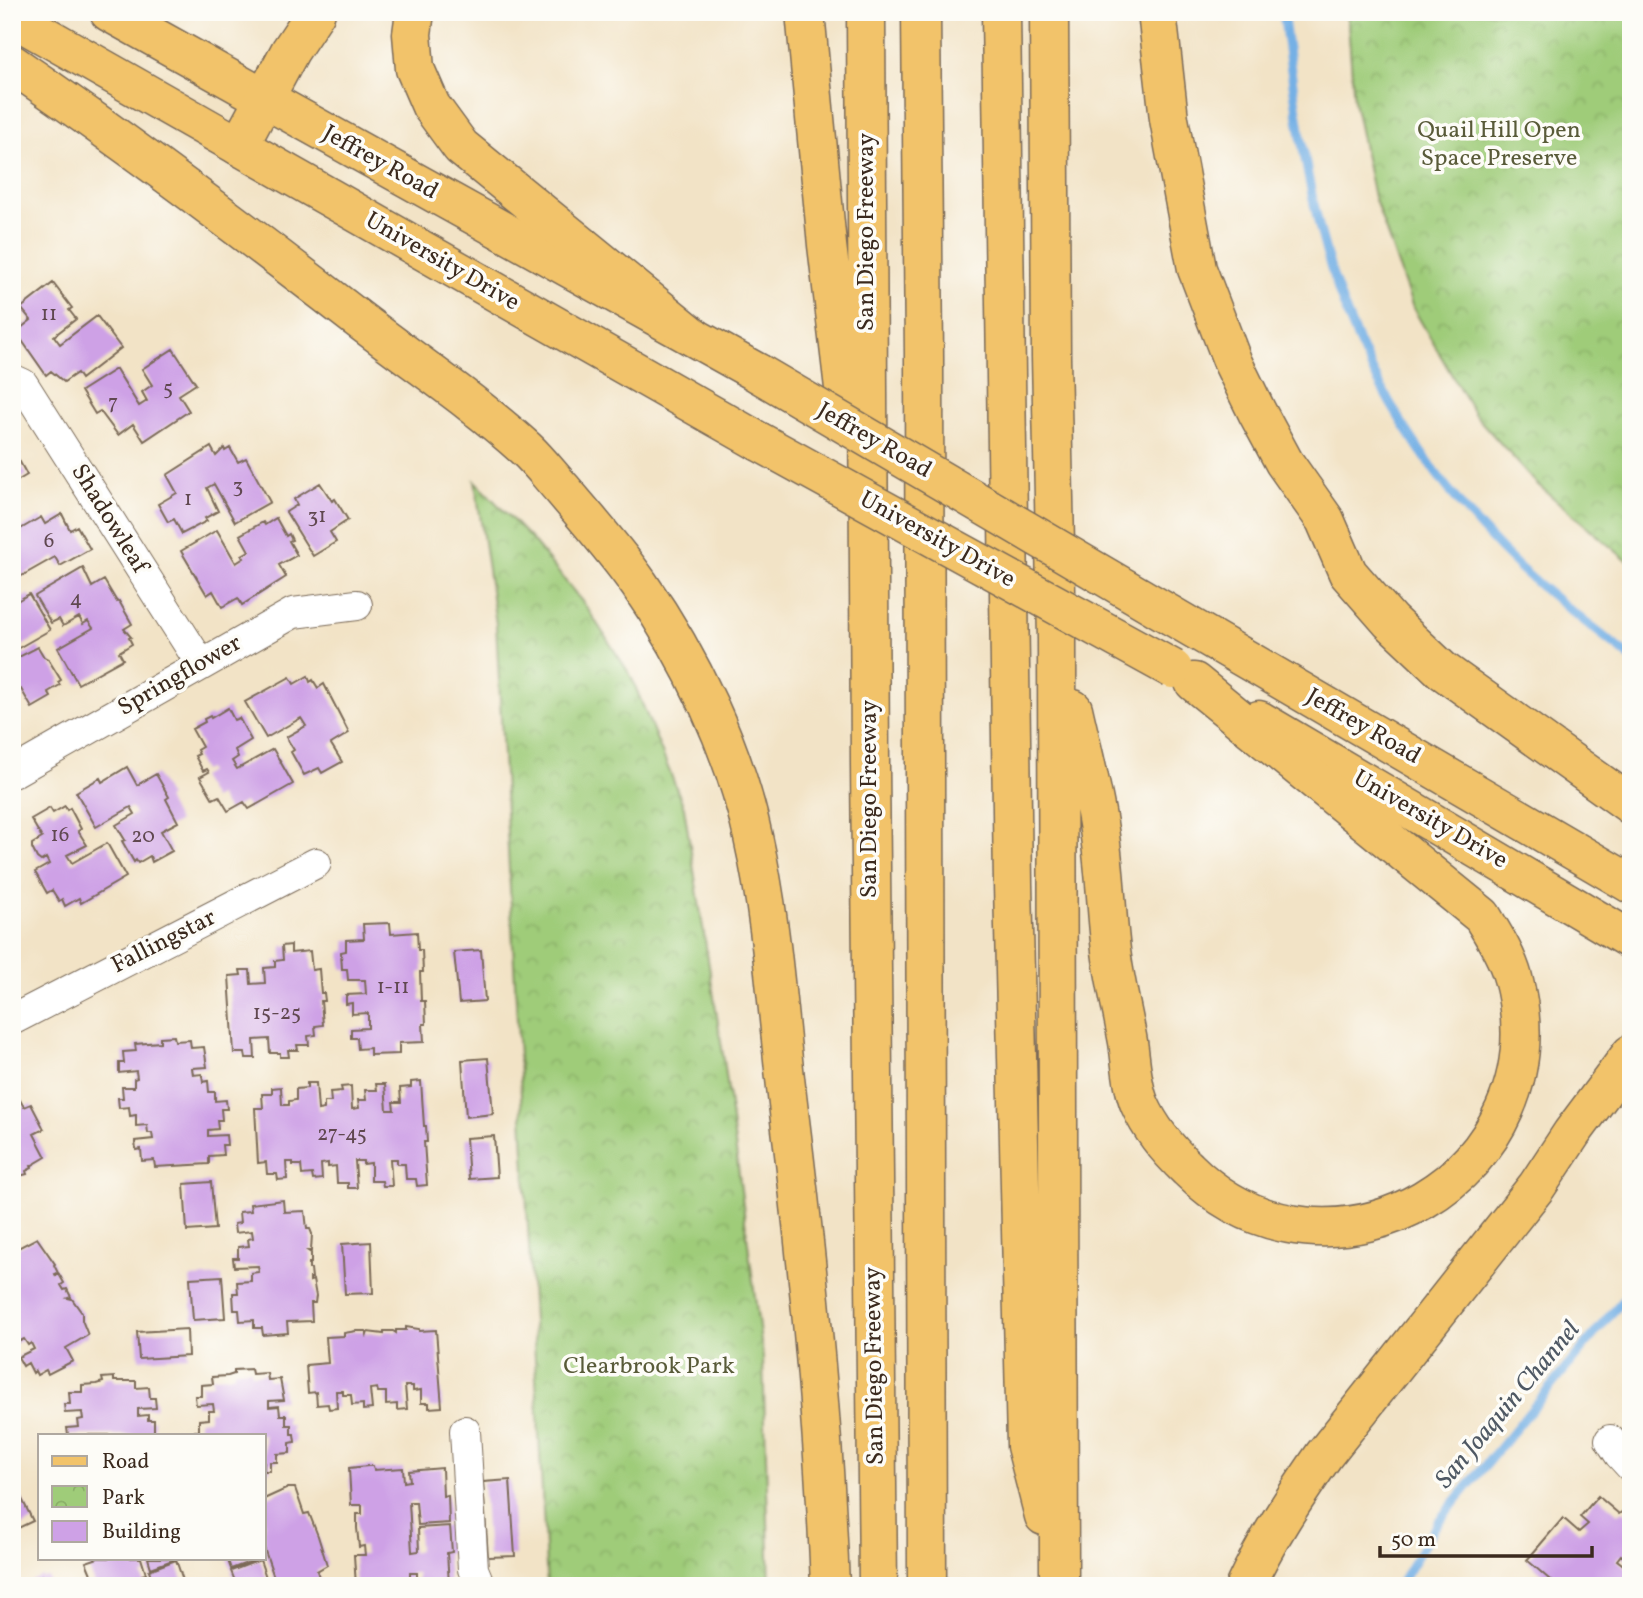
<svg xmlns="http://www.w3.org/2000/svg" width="1643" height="1598" font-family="Vollkorn,serif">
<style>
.park{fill:url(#park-crowns);stroke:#6d7b4c;stroke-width:2}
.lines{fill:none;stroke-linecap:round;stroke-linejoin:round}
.stream{stroke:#74b0e5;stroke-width:9}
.building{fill:#cea1e6}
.street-casing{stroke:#7b6b59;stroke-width:32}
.primary-casing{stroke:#7b6b59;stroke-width:41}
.highway-casing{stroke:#7b6b59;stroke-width:41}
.street{stroke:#fff;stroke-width:30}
.primary{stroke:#f2c36a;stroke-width:38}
.highway{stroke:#f2c36a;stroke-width:38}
.primary-bridge-casing{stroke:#7b6b59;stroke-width:41;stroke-linecap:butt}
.primary-bridge{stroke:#f2c36a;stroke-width:38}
.labels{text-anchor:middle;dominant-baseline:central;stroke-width:7;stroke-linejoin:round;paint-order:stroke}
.number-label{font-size:21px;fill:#604850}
.park-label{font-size:24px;fill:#595b39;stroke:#fdfcf7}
.street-label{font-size:24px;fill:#3b2a1e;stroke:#fdfcf7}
.water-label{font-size:26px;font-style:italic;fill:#4f5964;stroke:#fdfcf7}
</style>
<defs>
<pattern id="park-crowns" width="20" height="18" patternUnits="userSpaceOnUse" patternTransform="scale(1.75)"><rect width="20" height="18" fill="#9fcc79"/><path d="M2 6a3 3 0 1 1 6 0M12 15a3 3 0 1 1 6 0" fill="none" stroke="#8aaf68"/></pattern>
</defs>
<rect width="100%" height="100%" fill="#fdfcf7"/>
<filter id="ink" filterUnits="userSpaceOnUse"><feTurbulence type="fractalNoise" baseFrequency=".0143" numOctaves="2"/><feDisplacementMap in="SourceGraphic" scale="14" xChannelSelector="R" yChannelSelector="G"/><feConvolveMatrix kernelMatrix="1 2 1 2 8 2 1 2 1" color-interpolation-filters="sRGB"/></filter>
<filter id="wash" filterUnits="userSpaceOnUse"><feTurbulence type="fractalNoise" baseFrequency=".00686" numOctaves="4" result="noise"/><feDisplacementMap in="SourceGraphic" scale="28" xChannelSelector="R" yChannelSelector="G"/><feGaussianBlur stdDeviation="1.57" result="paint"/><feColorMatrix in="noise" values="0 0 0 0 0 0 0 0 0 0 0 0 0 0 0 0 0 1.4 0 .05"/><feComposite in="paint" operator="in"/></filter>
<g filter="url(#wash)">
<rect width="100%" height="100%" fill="#f2e3c6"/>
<path class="park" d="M1347,12H1631V564L1537,484L1475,415L1413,308L1374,197L1354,101Z
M475,481L532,540L585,605L631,676L684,807L725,1067L763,1358L770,1586H547L496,624Z"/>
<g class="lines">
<path class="stream" d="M1283,12C1294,92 1304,174 1326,252C1359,370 1431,484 1520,568C1555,600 1594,628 1631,658
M1399,1586L1438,1522L1631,1290"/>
</g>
<g id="blocks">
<path class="building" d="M53,283L72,308L69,310L76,319L54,336L60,344L97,316L121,348L81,379L77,373L64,382L51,371L46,375L16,332L31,320L21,308Z
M173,349L196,384L179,395L189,411L144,441L133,424L118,435L100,411L95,414L81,391L116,369L139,406L147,401L142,392L152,385L142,369Z
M12,441L18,451L15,453L27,475L12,484Z
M211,447L216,456L224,448L225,451L230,448L238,462L246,458L270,502L235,522L214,484L207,488L218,511L205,518L207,521L182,534L174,519L168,522L158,504L177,493L167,475Z
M320,483L332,501L335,499L348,520L330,532L336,542L313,556L286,512L297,505L294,499Z
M62,514L70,530L77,526L90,549L60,566L55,557L18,578L12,569V534L41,517L45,524Z
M276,518L286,536L289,534L292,540L289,541L297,555L279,565L286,577L242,605L238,598L222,607L213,591L207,595L181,551L217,530L236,563L244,558L242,555L249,551L240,535L263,522L265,525Z
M83,568L92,587L104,580L117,602L119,601L132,624L124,629L131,637L129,638L132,644L119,652L123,659L78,684L58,648L93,628L88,621L83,624L79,617L63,626L59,619L51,623L35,596Z
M29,594L50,630L15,650L19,657L38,647L44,657L48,659L61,680L58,682L60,685L48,692L51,697L32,708L21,689L12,694V604Z
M308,676L310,682L313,680L318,688L324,684L349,733L331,744L342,762L322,773L319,768L304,775L291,752L294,750L286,737L306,726L301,718L266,738L245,702L290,677L294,684Z
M228,708L234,720L239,718L251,740L235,750L238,757L232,761L237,769L273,749L293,784L249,809L244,802L228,811L219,796L213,799L200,777L209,772L207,769L203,771L195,756L199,754L197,750L202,747L192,729L205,722L204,719L210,716L211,718Z
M127,767L137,785L156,774L169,797L166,799L178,822L161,831L172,851L152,862L150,856L138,863L136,860L134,862L122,841L125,840L116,825L135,814L131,807L96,827L76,792L100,778L102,782Z
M65,806L67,810L70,808L81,829L78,831L87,845L67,855L72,863L107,843L126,877L81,903L79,898L65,906L62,899L59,901L52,890L47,893L35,872L49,864L46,858L41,861L37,858L32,848V844L42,838L31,819L50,808L53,813Z
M390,923L391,934L417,932L418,950H422L423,972H420L421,1001H425L426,1024H423L424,1042L399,1043V1054L370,1055V1048L358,1049L357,1038H351V1029L368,1028V1013L352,1014V1003L346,1004V995L366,994L365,980H348L347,969H342L341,952L346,951V940L364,939L363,924Z
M291,945V953L310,951L312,970L319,969L321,993H324L325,1001H321L323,1025L315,1026L316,1035L308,1036L309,1045H297L298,1050H288L289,1057H280V1053H270L269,1039L254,1040L255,1058H246L245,1053H234L229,976L241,975L240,970H250L251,984L265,983L264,968L275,967V961L283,960L282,946Z
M481,950L485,1001L459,1003L454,952Z
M174,1036L175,1041L190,1040L191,1048L204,1047L207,1067L192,1068L193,1075L202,1074L203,1082L208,1081L209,1092H215V1101L226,1100L227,1109H221L222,1120H217L218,1129L208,1130V1136L226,1135L227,1145H222L223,1155L209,1156V1164L155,1167L154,1160L142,1161L141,1149L136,1150L135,1141L153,1139L152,1133H148L147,1125L136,1126V1115L130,1116L129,1107L119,1108L118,1098H123L122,1087H134V1079L137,1078L136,1071L119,1073V1063H124L123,1052L136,1051L135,1044L160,1042V1037Z
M488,1058L493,1114L466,1117L462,1060Z
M421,1081L424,1126H426L427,1142H424L427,1185L417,1186L416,1179H406L405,1164H397V1159H390L392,1186H383L382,1181H371V1163L363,1164V1161H355L357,1188H348V1183H337L336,1166L328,1167V1163L321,1164L322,1179L313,1180L312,1174L302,1175L301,1165H293V1162H286L287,1179L278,1180L277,1174H267L266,1162L258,1163L255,1108H263L262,1094H272V1088L281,1087L282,1105H289V1101L296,1100V1089L307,1088V1083H316L318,1110L324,1109V1102H331L330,1092L342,1091L341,1087L351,1086L352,1109L359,1108L358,1100H366L365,1090H377L376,1084H385L387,1110H394L393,1102H401L400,1088L411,1087V1082Z
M20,1100L24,1107L31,1104L44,1129L34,1134L46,1157L31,1166L32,1168L26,1171L27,1174L12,1178V1104Z
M494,1136L497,1177L469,1179L466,1138Z
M211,1182L215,1229L187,1231L184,1184Z
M283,1200L284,1212L305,1211L307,1229H310L312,1234L311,1251H308L311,1253V1263H309V1269H311L312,1278H310V1281L313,1280L316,1296L315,1303H311L312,1321L287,1322L288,1333L263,1335L262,1328H254V1320L240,1321L239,1310H234L233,1293H238L237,1282L251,1281V1273L259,1272L258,1266L234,1267L233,1258H238V1247L249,1246L248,1239L253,1238L252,1231L235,1233L234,1224L240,1223L239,1212L251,1211L250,1204Z
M37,1238L55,1264L54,1265L58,1273L55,1274L56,1276L59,1274L64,1283L61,1285L64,1290L67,1289L71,1297L68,1298L72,1299L82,1313V1320L88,1335L66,1348L73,1361L48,1374L46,1370L37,1375L35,1371L33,1373L28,1363L23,1366L18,1357L34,1349L31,1343L28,1345L24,1339L14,1344L12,1340V1251Z
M371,1242L373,1293L345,1294L342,1244Z
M222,1276L225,1318L193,1320L190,1278Z
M406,1327L419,1329V1331L436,1330L442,1407L429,1408V1403H421V1390L413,1391V1386H405L407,1409L397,1410V1404L386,1405V1392H378L377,1388L370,1389L372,1409L363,1410V1404L352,1405L351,1395H343V1391H336L337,1408L329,1409L328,1404L317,1405L316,1392L308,1393L306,1365L328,1363L326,1337L344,1336V1333L356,1331H366L367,1335L368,1332L384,1334V1331H393L396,1333V1330H406Z
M187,1329L188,1356L139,1359L137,1332Z
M251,1369L252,1374L267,1373L268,1380L280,1379L284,1400L269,1401V1407L279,1406L280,1415H286V1425H291V1434H294L295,1442L290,1443V1453L277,1454V1462H270V1471H264V1435H195V1431H199V1420L209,1419V1411H214L213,1404L196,1405L195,1396H201V1385L213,1384L212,1377L228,1376L234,1374V1370Z
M114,1377V1381H136V1388L149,1387L150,1398H155L156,1408L138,1409V1416L148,1415V1420H154V1435H68L67,1428L79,1427L78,1420L83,1419L82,1412L65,1413L64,1404H70L69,1392H82V1385L96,1384L103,1382L102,1378Z
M368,1466H373L374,1470L403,1468L404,1482L410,1481L409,1471L442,1468L443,1496L448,1495L449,1523L418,1525L416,1502H409L412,1552L419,1551L418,1528L450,1526L452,1552L447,1553L449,1584L430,1585V1582H417V1573H410V1586H356L354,1555H365L364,1546L359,1547L357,1528V1514H362V1505H351L349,1468Z
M510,1480L515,1556L488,1557L483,1482Z
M288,1488H295L304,1514L309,1513L318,1536L327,1565L317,1571L322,1586H275L273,1581L275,1580L264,1548V1499Z
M1598,1496L1619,1514L1623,1511L1631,1517V1554L1626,1559L1621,1555L1617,1560L1626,1567L1631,1562V1586H1557L1527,1560L1563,1518L1579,1532L1588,1524L1580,1517Z
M21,1497L33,1521L12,1531V1502Z
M98,1558H141L146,1574L142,1575L145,1586H96L86,1562Z
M148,1558H178L151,1568Z
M227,1558H260L231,1569Z
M176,1560L185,1586H154L149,1570Z
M260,1560L269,1586H237L231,1571Z
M42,1576V1578L48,1577L51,1586H21Z"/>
</g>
</g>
<g filter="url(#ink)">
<use href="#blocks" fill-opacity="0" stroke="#7b6b59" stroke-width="2"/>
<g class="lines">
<g class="street-casing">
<path id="street" d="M12,379L23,384L201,664
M12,773L293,613L357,605
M12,1020L316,863
M465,1431L473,1569L480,1586
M1610,1440L1619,1454L1631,1467"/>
</g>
<g class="primary-casing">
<path id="primary" d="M109,12L758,373
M12,17L758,441
M1172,616L1631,884
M1259,720L1631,940"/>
</g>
<g class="highway-casing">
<path id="highway" d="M415,12L412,34L415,69L431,106L461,147L694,337
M805,12L827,245L847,413
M866,12L870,765L878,1586
M921,12L924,358L927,1586
M1001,12L1013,884L1026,1446L1044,1516
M1049,12L1051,357L1057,639L1059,1586
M1157,12L1169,119L1197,269L1233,363L1257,412L1284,462L1325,520L1348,573L1390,621L1442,670L1631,805
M12,64C128,143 239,227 349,312C408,358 471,399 526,449C539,461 551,477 563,490C589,521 616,551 639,584C691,658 734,748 753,837C773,925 777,1015 788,1104C808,1264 824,1425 830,1586
M239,146L290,51L316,12
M1073,709C1082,749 1093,790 1099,830C1106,872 1106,916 1112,958C1116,986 1123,1014 1128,1042C1131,1062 1132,1087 1140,1105C1151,1130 1169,1151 1188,1169C1331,1311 1565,1172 1513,978C1507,956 1494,936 1482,916L1194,682
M1245,1586C1267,1539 1295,1497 1324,1455L1537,1186L1572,1133L1631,1054"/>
</g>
<use href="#street" class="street"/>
<use href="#primary" class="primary"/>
<use href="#highway" class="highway"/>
<g class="primary-bridge-casing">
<path id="primary-bridge" d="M758,373L1172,616
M758,441L1173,669"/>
</g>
<use href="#primary-bridge" class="primary-bridge"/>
</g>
</g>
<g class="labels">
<g class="number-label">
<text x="49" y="314">11</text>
<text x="168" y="388">5</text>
<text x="113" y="403">7</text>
<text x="238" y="486">3</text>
<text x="188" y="499">1</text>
<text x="317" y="516">31</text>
<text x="49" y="541">6</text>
<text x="76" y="599">4</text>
<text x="60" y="835">16</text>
<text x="143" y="836">20</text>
<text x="393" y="987">1-11</text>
<text x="277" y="1013">15-25</text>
<text x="342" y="1134">27-45</text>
</g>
<g class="park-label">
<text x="1499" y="131">Quail Hill Open<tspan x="1499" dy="28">Space Preserve</tspan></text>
<text x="649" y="1367">Clearbrook Park</text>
</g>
<g class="street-label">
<text transform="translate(380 163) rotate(29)">Jeffrey Road</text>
<text transform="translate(867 232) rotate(-90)">San Diego Freeway</text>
<text transform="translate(442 262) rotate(30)">University Drive</text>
<text transform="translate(874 441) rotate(30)">Jeffrey Road</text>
<text transform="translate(109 519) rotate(58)">Shadowleaf</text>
<text transform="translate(937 540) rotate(29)">University Drive</text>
<text transform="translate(180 676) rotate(-30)">Springflower</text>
<text transform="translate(1363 727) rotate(30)">Jeffrey Road</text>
<text transform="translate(870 799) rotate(-90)">San Diego Freeway</text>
<text transform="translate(1430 820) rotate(30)">University Drive</text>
<text transform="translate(164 942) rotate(-27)">Fallingstar</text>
<text transform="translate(875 1366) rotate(-91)">San Diego Freeway</text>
</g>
<g class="water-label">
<text transform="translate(1508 1405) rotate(-50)">San Joaquin Channel</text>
</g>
</g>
<rect width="1643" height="1598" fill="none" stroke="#fdfcf7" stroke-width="42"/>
<rect x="38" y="1434" width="228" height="126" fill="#fdfcf7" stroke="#afa8a0" stroke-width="2"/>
<rect x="52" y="1456" width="35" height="10" fill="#f2c36a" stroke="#afa8a0" stroke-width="2"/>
<text x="102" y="1468" font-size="21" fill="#3b2a1e">Road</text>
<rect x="52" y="1486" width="35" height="21" fill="url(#park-crowns)" stroke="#afa8a0" stroke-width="2"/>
<text x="102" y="1504" font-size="21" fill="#3b2a1e">Park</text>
<rect x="52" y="1521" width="35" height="21" fill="#cea1e6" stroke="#afa8a0" stroke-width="2"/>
<text x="102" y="1538" font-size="21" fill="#3b2a1e">Building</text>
<path d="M1380 1546v10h212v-10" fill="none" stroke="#3b2a1e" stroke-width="3.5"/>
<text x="1391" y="1546" font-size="21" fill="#3b2a1e" stroke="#fdfcf7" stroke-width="5" paint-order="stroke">50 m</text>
</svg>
